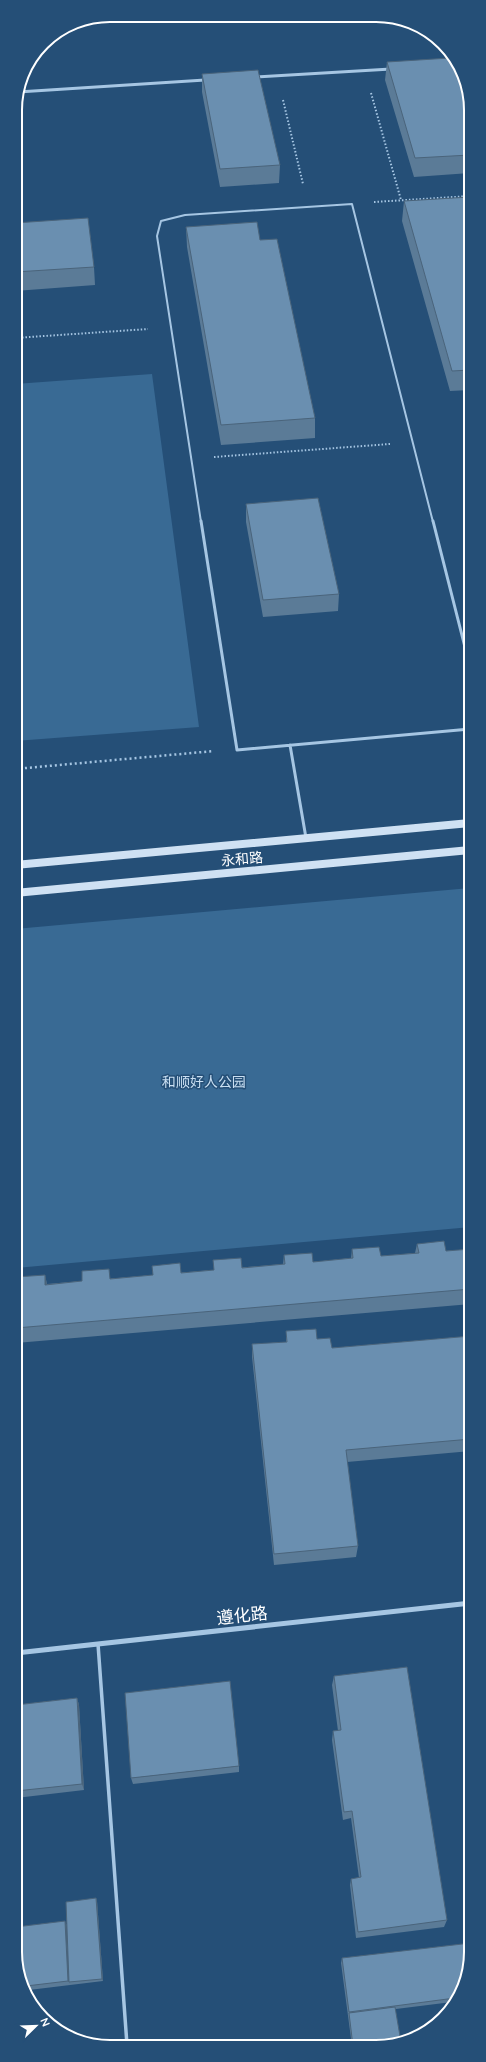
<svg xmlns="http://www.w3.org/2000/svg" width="486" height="2062" font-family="Quicksand,'Noto Sans SC',sans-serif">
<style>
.green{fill:#396a94}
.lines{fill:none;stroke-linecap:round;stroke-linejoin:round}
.path-far1{stroke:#a6c6e3;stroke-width:2;stroke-dasharray:1.5 2;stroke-linecap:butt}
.path{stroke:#a6c6e3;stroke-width:2.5;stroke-dasharray:2 3;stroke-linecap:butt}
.lane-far2{stroke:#a6c6e3;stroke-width:2}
.lane-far1{stroke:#a6c6e3;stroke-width:3}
.lane{stroke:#a6c6e3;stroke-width:3.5}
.street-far1{stroke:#a6c6e3;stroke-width:3}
.street{stroke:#a6c6e3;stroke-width:5}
.secondary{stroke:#cfe1f3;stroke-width:8}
.wall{fill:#5b7b97}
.shaded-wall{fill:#4a647b}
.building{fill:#6a8fb0;stroke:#4a647b}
.labels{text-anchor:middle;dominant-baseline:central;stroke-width:3;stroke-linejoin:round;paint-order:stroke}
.street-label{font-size:14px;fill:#fff;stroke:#254f77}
.park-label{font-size:14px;fill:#c9dff2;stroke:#254f77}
.near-street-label{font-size:17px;fill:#fff;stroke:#254f77}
.rim{fill:none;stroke:#fff;stroke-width:2}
</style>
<rect width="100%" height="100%" fill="#254f77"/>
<path class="green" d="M152,374L199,727L15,741V384Z
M470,888L471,1227L16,1268L15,929Z"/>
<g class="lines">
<path class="path-far1" d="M371,93L401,200
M283,100L303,184
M374,202L470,196
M15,338L148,329
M214,457L390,444"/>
<path class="path" d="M15,769L214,751"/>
<path class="lane-far2" d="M201,522L157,236L161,221L185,215L352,204L433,522"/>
<path class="lane-far1" d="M201,521L237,750L470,729
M433,521L470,667
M290,745L306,838"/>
<path class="lane" d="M98,1644L127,2045"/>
<path class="street-far1" d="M256,77L391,69
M18,92L205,80"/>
<path class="street" d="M16,1653L471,1603"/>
<path class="secondary" d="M15,865L470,823
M15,893L470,850"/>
</g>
<path class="wall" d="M387,62L470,107V173L414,177L385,80Z
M202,74L280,165L279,183L220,187L202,92Z
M470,197V390L450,391L402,221L404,201Z
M15,223L94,267L95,285L15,291Z
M186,227L260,240L315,418V438L221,445L187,247Z
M246,504L339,594L338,611L263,617L246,522Z
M417,1244L446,1251L471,1249V1304L16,1343V1287L45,1275L47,1284L283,1264L284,1255L313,1262L351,1258L352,1249L381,1256L415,1253Z
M286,1331L317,1339L332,1348L471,1336V1451L347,1462L358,1546L356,1557L274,1565L252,1357V1344L286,1342Z
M334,1676L447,1920L444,1927L356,1938L350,1885L351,1879L359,1878L351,1818L343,1820L332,1740L333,1731H338L332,1685Z
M77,1698L79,1705L84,1790L16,1798V1705Z
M239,1766V1772L133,1784L131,1778Z
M96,1898L97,1901L103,1981L29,1990L16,1964L67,1924Z
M342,1958L464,1988L453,2006L452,2002L396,2009L388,2046H352L341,1963Z"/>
<path class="shaded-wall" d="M45,1275L48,1290L45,1285Z
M77,1698L79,1705L84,1790L82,1784Z
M96,1898L97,1901L103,1981L102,1979Z
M65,1921L67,1926L69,1982L71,1985L68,1981Z"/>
<path class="building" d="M450,58L461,78L470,107V155L415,158L387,62Z
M258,70L280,165L220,169L202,74Z
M470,197V370L452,371L404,201Z
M88,218L94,267L15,272V223Z
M257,222L260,240L277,239L315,418L221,425L186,227Z
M318,498L339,594L263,600L246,504Z
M444,1241L446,1251L471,1249V1289L16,1328V1287H17L16,1277L45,1275V1285L82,1281V1271L109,1269L110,1279L153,1275L152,1266L180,1263L181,1273L214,1270L213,1260L241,1258L242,1268L285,1264L284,1255L312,1253L313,1262L353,1258L352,1249L379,1247L381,1256L419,1253L417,1244Z
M316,1329L317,1339L330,1338L332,1348L471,1336V1439L346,1450L358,1546L274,1554L252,1344L287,1342L286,1331Z
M407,1667L447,1920L358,1932L351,1879L361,1877L352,1811L344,1812L333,1731L341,1730L334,1676Z
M230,1681L239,1766L131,1778L125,1693Z
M77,1698L82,1784L16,1791V1705Z
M96,1898L102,1979L69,1982L66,1902Z
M65,1921L68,1981L26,1986L16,1964V1927Z
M471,1943V1958L464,1988L456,2001L455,1998L349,2012L342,1958Z
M395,2007L401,2042L388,2046H353L349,2013Z"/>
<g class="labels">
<g class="street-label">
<text transform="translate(242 859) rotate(-5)">永和路</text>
</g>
<g class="park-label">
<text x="204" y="1082">和顺好人公园</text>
</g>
<g class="near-street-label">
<text transform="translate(242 1615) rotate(-6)">遵化路</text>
</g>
</g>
<path d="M0 0H486V2062H0ZM110 22H376A88 88 0 0 1 464 110V1952A88 88 0 0 1 376 2040H110A88 88 0 0 1 22 1952V110A88 88 0 0 1 110 22Z" fill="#254f77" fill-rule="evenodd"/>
<path class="rim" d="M110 22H376A88 88 0 0 1 464 110V1952A88 88 0 0 1 376 2040H110A88 88 0 0 1 22 1952V110A88 88 0 0 1 110 22Z"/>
<g transform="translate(36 2026) rotate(67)" stroke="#254f77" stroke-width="3" paint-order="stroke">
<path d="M0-3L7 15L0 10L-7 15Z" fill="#ffffff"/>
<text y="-6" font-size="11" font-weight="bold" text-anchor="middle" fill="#ffffff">N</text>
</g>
</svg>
